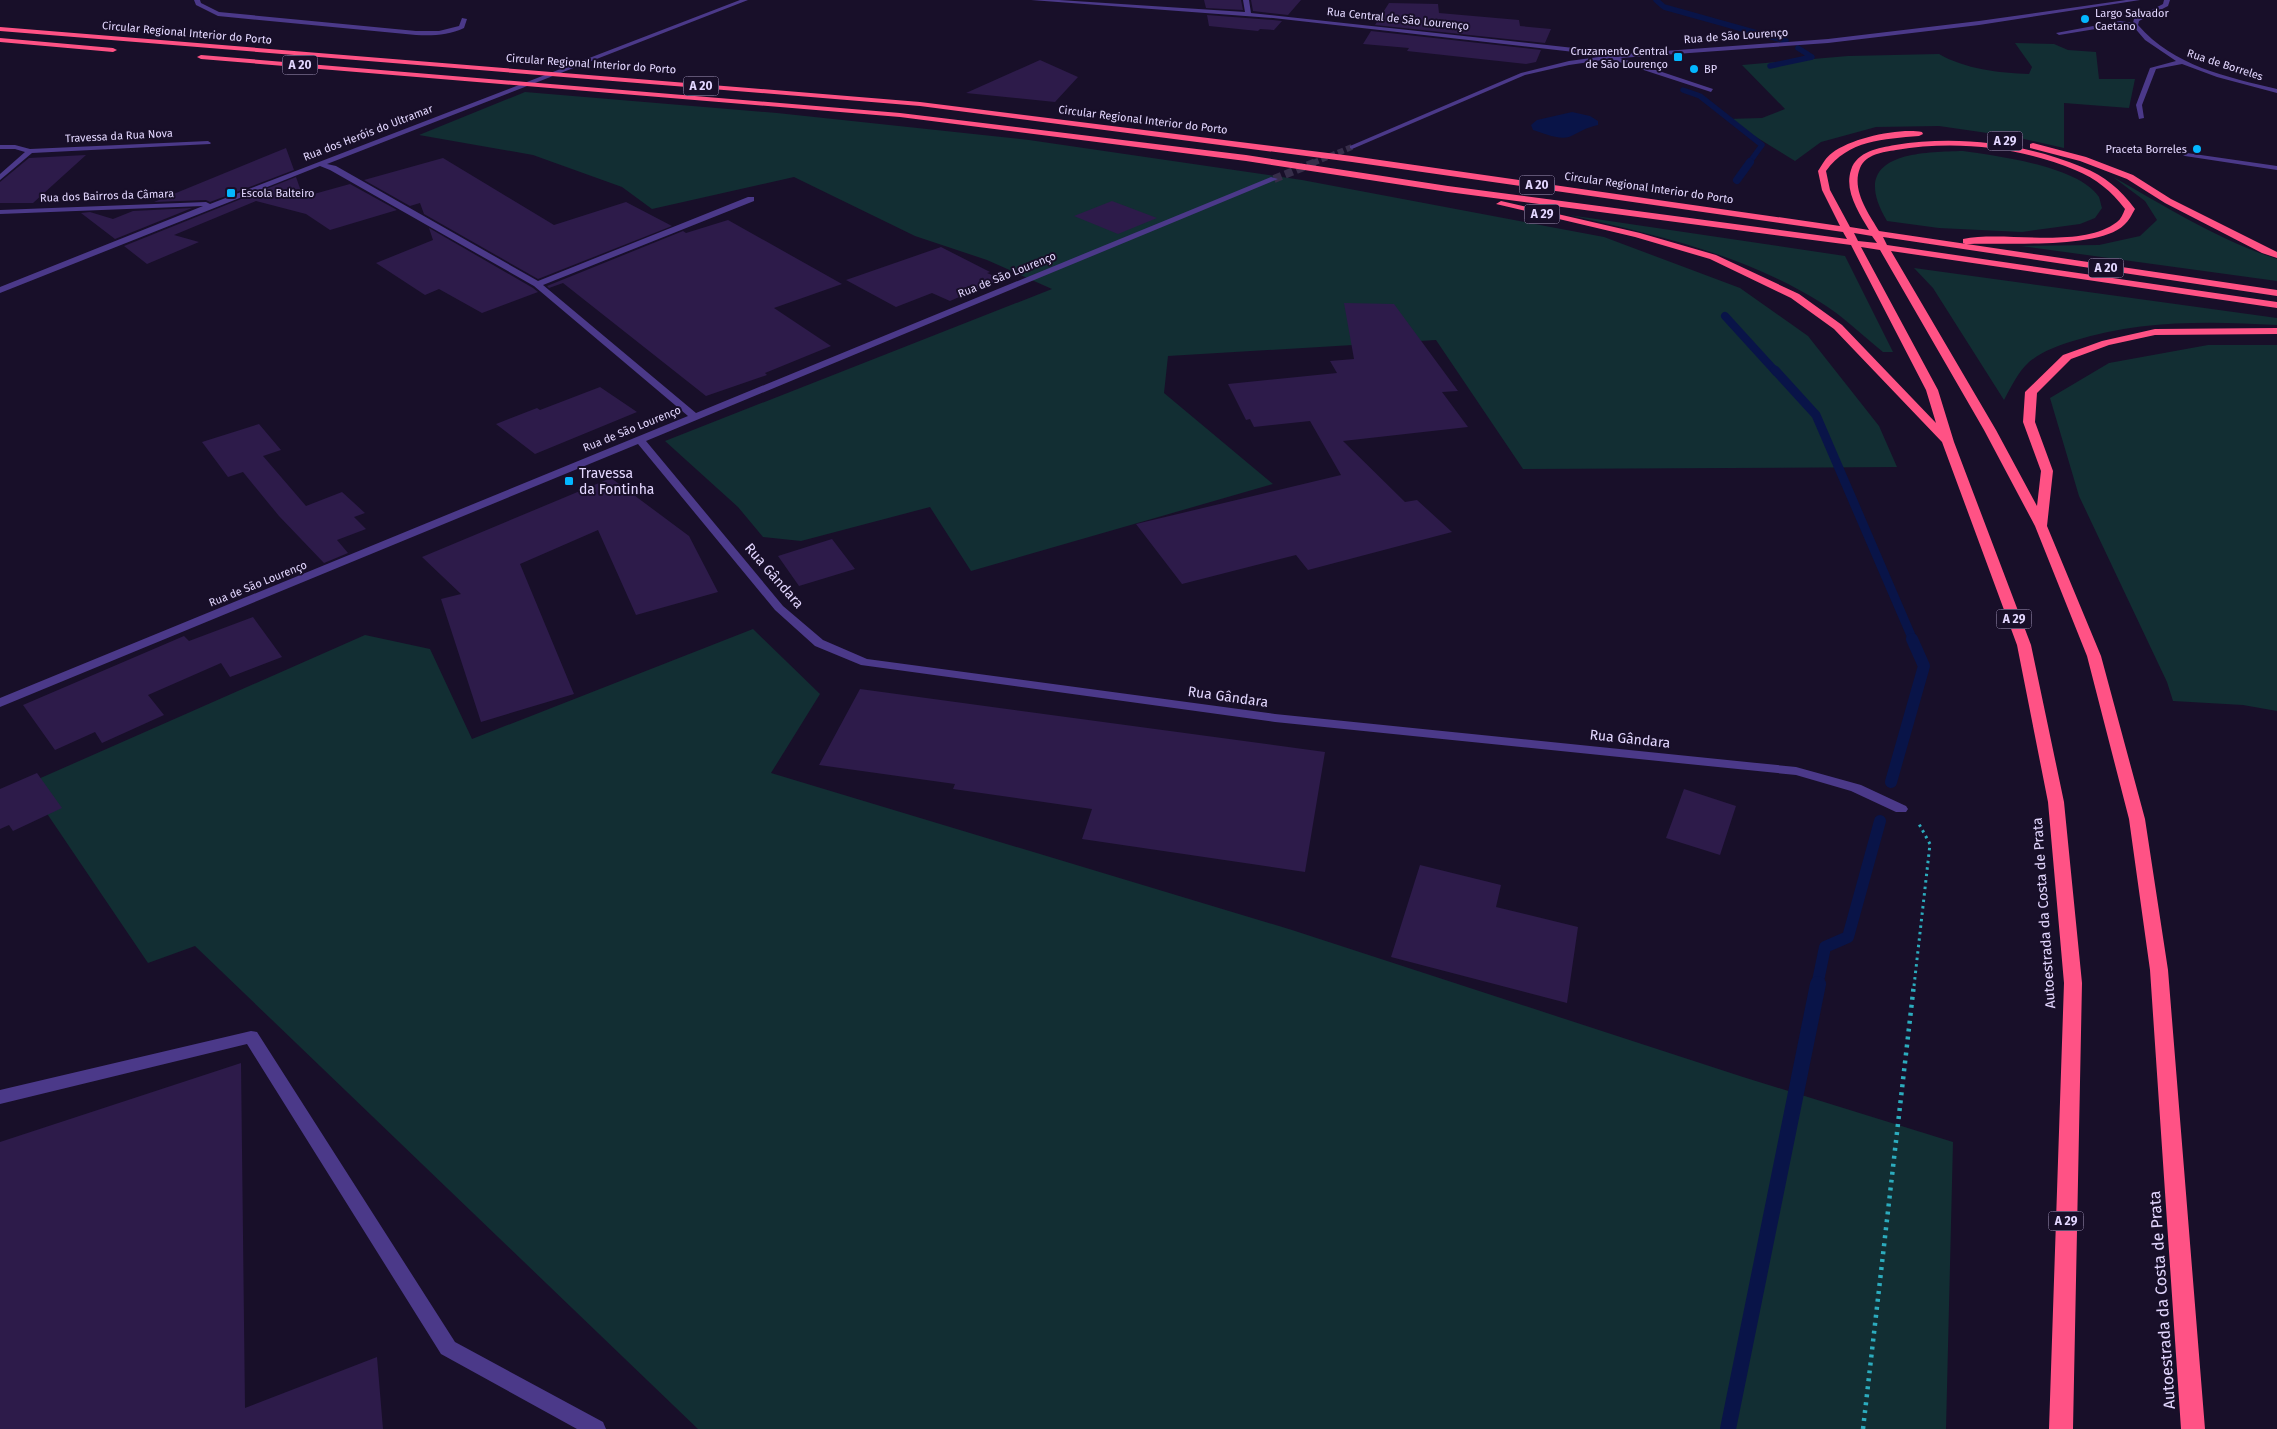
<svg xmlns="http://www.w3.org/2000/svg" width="2277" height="1429" font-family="'Fira Sans',sans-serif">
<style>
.green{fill:#122e33}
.water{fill:#091448}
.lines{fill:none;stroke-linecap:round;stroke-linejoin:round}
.stream-far4{stroke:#091448;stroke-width:5.5}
.stream-far3{stroke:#091448;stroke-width:8}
.stream-far2{stroke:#091448;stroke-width:9}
.stream-far1{stroke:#091448;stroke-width:12}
.stream{stroke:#091448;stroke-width:16}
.building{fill:#2d1b4a}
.minor-tunnel-far1{stroke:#362d49;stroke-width:6;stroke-dasharray:6 3;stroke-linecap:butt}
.minor-tunnel{stroke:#362d49;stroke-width:8;stroke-dasharray:8 4;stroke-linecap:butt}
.path-far1{stroke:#2cacbe;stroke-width:3;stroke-dasharray:2.5 4;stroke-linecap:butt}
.path{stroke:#2cacbe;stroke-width:4.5;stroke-dasharray:3 5;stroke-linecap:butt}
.minor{fill:#4b3989;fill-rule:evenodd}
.highway{fill:#ff5285;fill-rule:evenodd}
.poi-dot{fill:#03b7ff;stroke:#180f29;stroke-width:2}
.labels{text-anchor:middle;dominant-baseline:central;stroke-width:4;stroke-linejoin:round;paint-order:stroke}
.far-poi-label{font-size:11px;fill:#e3d7ff;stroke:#180f29;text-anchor:start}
.far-street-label{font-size:11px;fill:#e3d7ff;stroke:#180f29}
.shield{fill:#180f29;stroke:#a69bbf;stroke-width:1}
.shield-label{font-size:12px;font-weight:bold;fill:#e3d7ff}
.poi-label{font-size:14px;fill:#e3d7ff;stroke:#180f29;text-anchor:start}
.street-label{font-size:14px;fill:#e3d7ff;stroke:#180f29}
.near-street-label{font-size:16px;fill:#e3d7ff;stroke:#180f29}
</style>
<rect width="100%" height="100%" fill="#180f29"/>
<path class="green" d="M2015,43L2054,44L2068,50L2096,52L2099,79H2135L2129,108L2064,103V148L2015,137L1939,126L1876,127L1821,142L1795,161L1727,119L1762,118L1785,109L1742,65L1848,56L1939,54C1965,69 1999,73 2029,74L2032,67Z
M525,92L777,113L1029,140L1302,180L1604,237L1740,288L1808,336L1879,426L1897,467L1523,469L1436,340L1168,356L1164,393L1273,484L971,571L930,507L801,541L763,537L738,507L665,441L1052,289L987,260L915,236L794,177L652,209L622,187L533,155L419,135Z
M1963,151C1997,156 2079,166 2099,197C2100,200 2101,205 2102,208L2095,218L2080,224L2022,232L1939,228L1887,221C1847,154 1916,152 1963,151Z
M2113,177C2167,207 2218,240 2277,259V281L2021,246L2099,245L2140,236L2157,220L2145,201Z
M1569,215L1845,256L1893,352H1883C1862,335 1843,316 1820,302C1743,254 1656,235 1569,215Z
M1914,268L2277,318V325C2209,321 2139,320 2073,341C2059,345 2041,352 2029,362C2018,372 2011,387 2004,400L1933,288Z
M2208,345H2277V711L2243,705L2173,701L2167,682L2079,496L2050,398L2109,363Z
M753,629L820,694L771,773L1292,930L1743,1077L1953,1142L1946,1429H698L195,946L148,963L27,784L365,635L430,649L472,739Z"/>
<path class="water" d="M1572,112L1590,116L1598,121V125C1587,127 1578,133 1569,137C1558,140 1543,133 1533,130L1531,125L1537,120Z"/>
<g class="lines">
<path class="stream-far4" d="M1656,0L1664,7L1786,41
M1770,66L1812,57L1798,48
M1683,90L1700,96L1762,145L1749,163"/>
<path class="stream-far3" d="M1737,180L1750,162
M1725,316L1776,372"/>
<path class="stream-far2" d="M1775,370L1816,415L1913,640"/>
<path class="stream-far1" d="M1891,782L1924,666L1912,639
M1817,986L1825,947L1848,937L1880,821"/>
<path class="stream" d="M1728,1429L1818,984"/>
</g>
<path class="building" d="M1204,0H1241L1243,10L1206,8Z
M1251,0H1301L1288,15L1253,11Z
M1389,3L1438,4L1439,13L1519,20L1520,26L1551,29L1545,43L1375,25Z
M1207,15L1273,20L1282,21L1274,30L1260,29L1258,31L1209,26Z
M1371,31L1541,50L1536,62L1526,64L1407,51L1409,48L1363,44Z
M1040,60L1078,77L1055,102L966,93Z
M286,148L294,170L210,202L206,200L154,202Z
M86,155L33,203H0V182L29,158Z
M443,158L554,225L626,202L672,226L538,279L424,214L420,203L410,206L364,180Z
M296,177L303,197L350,184L397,210L330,230L306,214L256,201L174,235L199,242L147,264L124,246Z
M1112,201L1157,218L1118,234L1074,216Z
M192,208L115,239L81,213L90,212L113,219L133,211Z
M728,220L842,284L774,308L831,346L765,373L767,375L706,396L563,283L549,288L547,286L683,231L686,233Z
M429,228L533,288L538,292L482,313L439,289L425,295L376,263L433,240Z
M941,247L990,272L987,273L1001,279L950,301L932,293L896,307L846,280Z
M1344,303L1394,304L1458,391L1442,392L1468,427L1343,441L1405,502L1417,500L1452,532L1308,570L1296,555L1182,584L1136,524L1341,475L1310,421L1254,427L1250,419L1246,420L1228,384L1337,373L1330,361L1354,359Z
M600,387L637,412L535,454L496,424L537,408L540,410Z
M259,424L281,450L263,456L306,506L342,492L365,513L354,517L366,529L337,540L348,553L324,563L279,516L243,472L228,477L202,442Z
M611,478L689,536L718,592L636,615L598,530L520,564L574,694L481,722L441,599L461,594L422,557Z
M832,539L855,569L799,586L778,556Z
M253,617L282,657L230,677L221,663L148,695L164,715L102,743L95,732L55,750L23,705L184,636L189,641Z
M860,689L1325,752L1305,872L1082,839L1092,809L953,789L955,784L819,765Z
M37,773L62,808L13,831L9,825L0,829V789Z
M1684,789L1736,806L1720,855L1666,838Z
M1420,865L1501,885L1496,907L1578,927L1567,1003L1391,957Z
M241,1063L245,1408L377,1357L383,1429H0V1142Z"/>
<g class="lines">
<path class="minor-tunnel-far1" d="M1313,163L1352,147"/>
<path class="minor-tunnel" d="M1274,179L1316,162"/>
<path class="path-far1" d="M1914,986L1930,844L1919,824"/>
<path class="path" d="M1863,1429L1914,984"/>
<path class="minor" d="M194,0H200L201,3L219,12L416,31H439L459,26L462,18L467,19L464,28C449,35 433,36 416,35L218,16L196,5Z
M740,0H748L327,164L336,166L538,281L748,197H754V201L543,285L696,413L1271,177L1278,179L646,441L783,606L823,640L867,659L1275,714L1796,767L1861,785L1906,806L1908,809L1906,812H1896L1851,791L1796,775L1275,722L861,665L815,646L775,610L638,444L0,707V698L688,416L534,286L330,170L320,166L0,293V287L203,206L0,214V210L206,202L210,204Z
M1031,0H1059L1245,12L1243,0H1249L1251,13L1574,48L1610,55L1828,39L1979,21L2126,0H2140L1979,25L1828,43L1620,58L1713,89L1711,92L1610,59L1569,65L1525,75L1352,149L1350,148V146L1521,73L1569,61L1599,57L1574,52L1273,18Z
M2164,0H2170L2168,6L2139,21L2138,25C2173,66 2227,77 2277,89V93L2217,77L2182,64L2156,69L2142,105L2144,118L2139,119L2136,105L2150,68L2176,61L2145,40L2133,26L2120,25L2059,35L2056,33L2120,21L2133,23L2134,19L2163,4Z
M208,141L211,143L210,144L32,153L0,180V174L25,152L15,149H0V145H15L30,149Z
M2187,153L2277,166V170L2185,156L2183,155Z
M251,1031L257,1032L455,1342L603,1422L606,1429H577L441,1354L247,1044L0,1104V1090Z"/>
<path class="highway" d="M0,27L920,102L1352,156L1840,226L1822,190L1818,171C1822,165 1826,157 1832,153C1852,138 1898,128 1922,132L1923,134L1919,136C1884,139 1848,140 1826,171L1830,190L1850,227L1869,230C1859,213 1844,191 1851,170C1857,151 1879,148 1895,145C1957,135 2024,143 2082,167C2105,176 2120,189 2135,209C2132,214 2129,221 2124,225C2098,250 2003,242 1966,244L1963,243V239C2005,230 2080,250 2117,222C2121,219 2123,214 2125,209C2111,191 2097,179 2075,170C2019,147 1956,140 1896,150C1883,152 1866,154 1860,168C1851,190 1869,214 1879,231L2277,290V296L1883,237L1887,245L2277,302V308L1891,251L1996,430L2037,506L2041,471L2023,422L2025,392L2063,355L2102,341L2155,329L2277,328V334L2155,335L2109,345L2071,359L2037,393L2035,422L2053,471L2047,526L2101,656L2145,819L2168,970L2205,1429H2181L2150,970L2129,819L2087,656L2035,526L1984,430L1880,250L1861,247L1938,390L1954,442L2031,645L2064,802L2082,983L2073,1429H2049L2064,983L2048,802L2017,645L1942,442L1834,329L1791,298L1710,259L1635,237L1496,204L1501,201L1640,233L1716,255L1799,294L1842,325L1936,423L1926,390L1851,245L1448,192L1246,161L900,117L201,59L197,57L201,55L900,113L1246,155L1448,186L1847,239L1843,232L1352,162L920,106L0,31ZM1854,233L1872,236L1877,243L1858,241Z
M0,38L113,48L117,50L113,52L0,42Z
M2033,143L2086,157L2133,175L2171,199L2277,252V258L2262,253L2165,203L2127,179L2080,161L2030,148V144Z"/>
</g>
<g class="poi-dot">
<circle cx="2085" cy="19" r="5"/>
<rect x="1673" y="52" width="10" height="10" rx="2.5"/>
<circle cx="1694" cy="69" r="5"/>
<circle cx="2197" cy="149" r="5"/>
<rect x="226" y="188" width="10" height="10" rx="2.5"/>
<rect x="564" y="476" width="10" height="10" rx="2.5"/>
</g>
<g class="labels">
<g class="far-poi-label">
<text x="2095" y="13">Largo Salvador<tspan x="2095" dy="13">Caetano</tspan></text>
<text x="1668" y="51" text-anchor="end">Cruzamento Central<tspan x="1668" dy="13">de São Lourenço</tspan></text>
<text x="1704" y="69">BP</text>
<text x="2187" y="149" text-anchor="end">Praceta Borreles</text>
<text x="241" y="193">Escola Balteiro</text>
</g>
<g class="far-street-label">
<text transform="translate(1398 19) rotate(6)">Rua Central de São Lourenço</text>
<text transform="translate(187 33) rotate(5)">Circular Regional Interior do Porto</text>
<text transform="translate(1736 36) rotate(-4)">Rua de São Lourenço</text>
<text transform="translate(591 64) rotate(4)">Circular Regional Interior do Porto</text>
<text transform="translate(2225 65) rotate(18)">Rua de Borreles</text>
<text transform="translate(1143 120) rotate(7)">Circular Regional Interior do Porto</text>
<text transform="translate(368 133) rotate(-21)">Rua dos Heróis do Ultramar</text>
<text transform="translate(119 136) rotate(-3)">Travessa da Rua Nova</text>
<text transform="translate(1649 188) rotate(8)">Circular Regional Interior do Porto</text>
<text transform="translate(107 196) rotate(-2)">Rua dos Bairros da Câmara</text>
<text transform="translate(1007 275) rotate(-22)">Rua de São Lourenço</text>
<text transform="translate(632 429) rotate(-22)">Rua de São Lourenço</text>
<text transform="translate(258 584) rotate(-22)">Rua de São Lourenço</text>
</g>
<g class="shield">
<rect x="282.5" y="55.5" width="35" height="19" rx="4"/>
<rect x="683.5" y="76.5" width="35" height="19" rx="4"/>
<rect x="1987.5" y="131.5" width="35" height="19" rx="4"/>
<rect x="1519.5" y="175.5" width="35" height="19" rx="4"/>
<rect x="1524.5" y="204.5" width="35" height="19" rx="4"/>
<rect x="2088.5" y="258.5" width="35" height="19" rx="4"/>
<rect x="1996.5" y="609.5" width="35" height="19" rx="4"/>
<rect x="2048.5" y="1211.5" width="35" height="19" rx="4"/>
</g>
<g class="shield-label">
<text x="300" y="65">A 20</text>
<text x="701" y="86">A 20</text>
<text x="2005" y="141">A 29</text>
<text x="1537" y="185">A 20</text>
<text x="1542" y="214">A 29</text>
<text x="2106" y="268">A 20</text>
<text x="2014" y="619">A 29</text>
<text x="2066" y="1221">A 29</text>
</g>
<g class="poi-label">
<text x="579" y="473">Travessa<tspan x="579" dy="16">da Fontinha</tspan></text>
</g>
<g class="street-label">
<text transform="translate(774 576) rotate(49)">Rua Gândara</text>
<text transform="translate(1228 697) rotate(8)">Rua Gândara</text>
<text transform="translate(1630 739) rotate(6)">Rua Gândara</text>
<text transform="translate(2044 913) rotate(-94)">Autoestrada da Costa de Prata</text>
</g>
<g class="near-street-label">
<text transform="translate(2162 1300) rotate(-94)">Autoestrada da Costa de Prata</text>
</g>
</g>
</svg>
